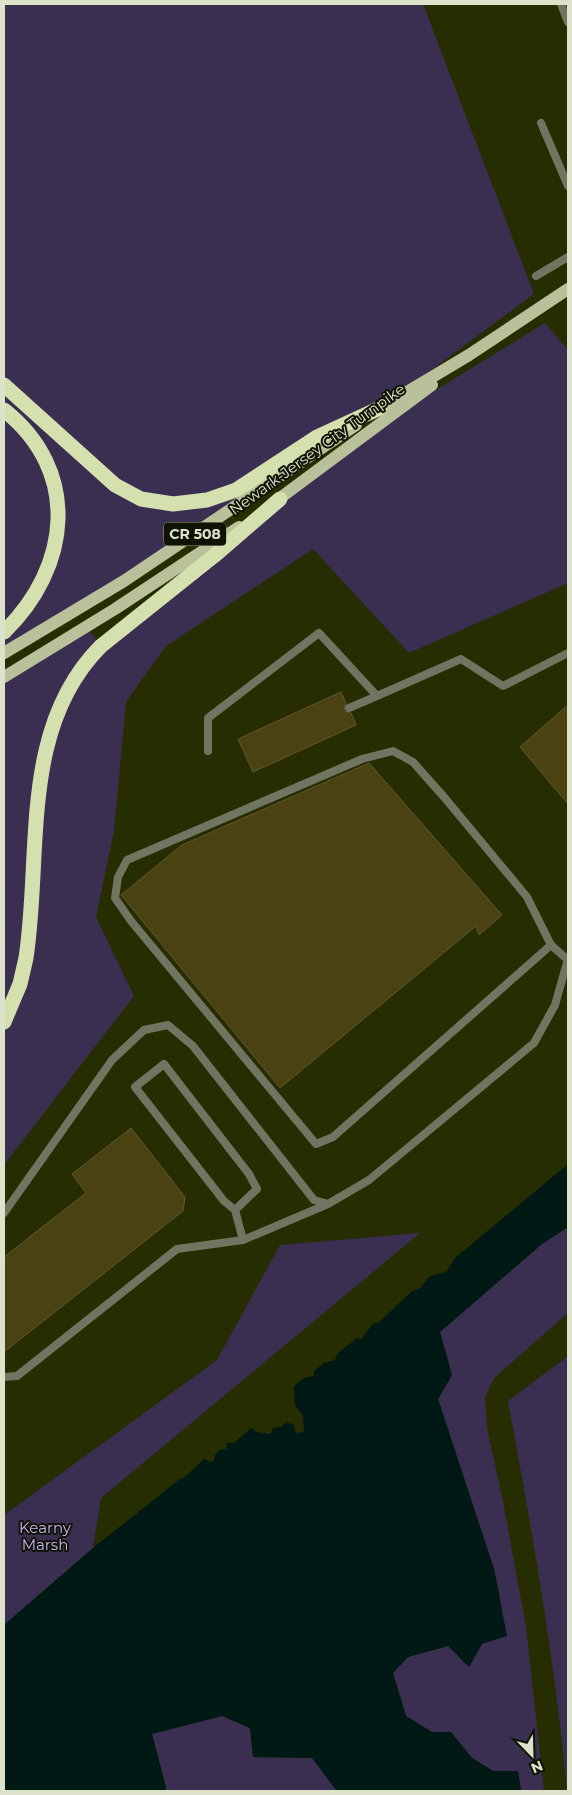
<svg xmlns="http://www.w3.org/2000/svg" width="572" height="1795" font-family="Montserrat,sans-serif">
<style>
.green{fill:#3a2f51}
.water{fill:#001914}
.building{fill:#4b4214;stroke:#62582b}
.lines{fill:none;stroke-linecap:round;stroke-linejoin:round}
.lane{stroke:#707561;stroke-width:8}
.primary{stroke:#b8c199;stroke-width:12}
.highway{stroke:#d5e0af;stroke-width:15}
.labels{text-anchor:middle;dominant-baseline:central;stroke-width:4;stroke-linejoin:round;paint-order:stroke}
.shield{fill:#101303;stroke:#a0a58f;stroke-width:1}
.shield-label{font-size:14px;font-weight:bold;fill:#dde3cb}
.street-label{font-size:15px;fill:#dde3cb;stroke:#101303}
.park-label{font-size:15px;fill:#c9b4fb;stroke:#101303}
</style>
<rect width="100%" height="100%" fill="#262d00"/>
<path class="green" d="M4,4H423L534,294L380,408L4,653Z
M545,323L568,350V583L409,653L313,549L166,646L126,702L114,831L96,917L134,996L4,1165V677L86,627L101,646L390,418Z
M568,1227V1313L494,1378L485,1398L487,1428L503,1501L526,1627L544,1791H521L518,1771H493L472,1758L451,1732H432L406,1716L393,1673L408,1657L449,1646L469,1666L482,1644L500,1595L494,1569L438,1399L452,1375L440,1332L542,1244Z
M420,1233L101,1498L93,1548L4,1625V1515L217,1360L280,1245Z
M568,1356V1791H567C555,1661 532,1530 508,1401Z
M222,1716L250,1728L253,1757L312,1758L337,1791H164L166,1787L152,1734Z"/>
<path class="water" d="M568,1164V1227L542,1244L440,1332L452,1375L438,1399L494,1569L507,1636L482,1644L469,1667L448,1646L408,1657L393,1673L406,1716L432,1732H451L472,1758L493,1771H518L521,1791H337L312,1758L253,1757L250,1728L222,1716L152,1734L166,1788L164,1791H4V1625L93,1548L180,1479L184,1478L204,1459L210,1462L214,1461L215,1455L219,1450L226,1449L227,1443H234L251,1428L257,1432L270,1434L273,1428L282,1427L286,1422L294,1425L296,1433L304,1432L303,1416L295,1405L294,1386L304,1378L314,1376V1371L324,1363L335,1360C338,1348 349,1347 356,1338L362,1339L373,1323H378L412,1291L420,1288L429,1277L447,1271L455,1258Z"/>
<path class="building" d="M341,692L346,703L344,711L351,713L356,725L253,772L238,739Z
M568,705V804L520,747Z
M369,763L502,915L479,935L476,926L280,1088L121,895L182,845Z
M131,1128L185,1197L183,1211L4,1352V1257L86,1193L72,1174Z"/>
<g class="lines">
<path class="lane" d="M561,4L568,22
M541,123L568,186
M536,276L568,257
M349,708L377,696
M208,751V718L319,633L377,696L461,659L503,686L568,653
M551,945L333,1137L316,1144L131,921L115,898L118,877L127,860L362,759L393,751L413,762L444,797L527,897L551,945L568,960
M235,1210L257,1189L249,1174L164,1064L135,1087L224,1201L235,1210L243,1240
M4,1213L112,1060L144,1030L168,1025L193,1046L314,1200L328,1204
M4,1377L17,1376L177,1249L243,1240L328,1204L369,1180L534,1043L555,1005L568,959"/>
<path class="primary" d="M372,413L469,355L568,289
M272,504L432,385
M4,653L124,581L356,425
M4,677L115,609L239,527"/>
<path class="highway" d="M4,385L115,485L141,499L173,504L207,500L236,490L317,437L380,408
M4,410C81,471 71,567 4,632
M4,1022L20,984L26,958C42,853 19,728 101,646L215,555L280,499"/>
</g>
<g class="labels">
<rect class="shield" x="164" y="522.5" width="62" height="23" rx="4"/>
<g class="shield-label">
<text x="195" y="534">CR 508</text>
</g>
<g class="street-label">
<text transform="translate(317 449) rotate(-36)">Newark-Jersey City Turnpike</text>
</g>
<g class="park-label">
<text x="45" y="1527">Kearny<tspan x="45" dy="17">Marsh</tspan></text>
</g>
</g>
<rect width="572" height="1795" fill="none" stroke="#dde3cb" stroke-width="10"/>
<g transform="translate(532 1755) rotate(157)" stroke="#101303" stroke-width="4" paint-order="stroke">
<path d="M0-4L9 19L0 12L-9 19Z" fill="#dde3cb"/>
<text y="-8" font-size="14" font-weight="bold" text-anchor="middle" fill="#dde3cb">N</text>
</g>
</svg>
